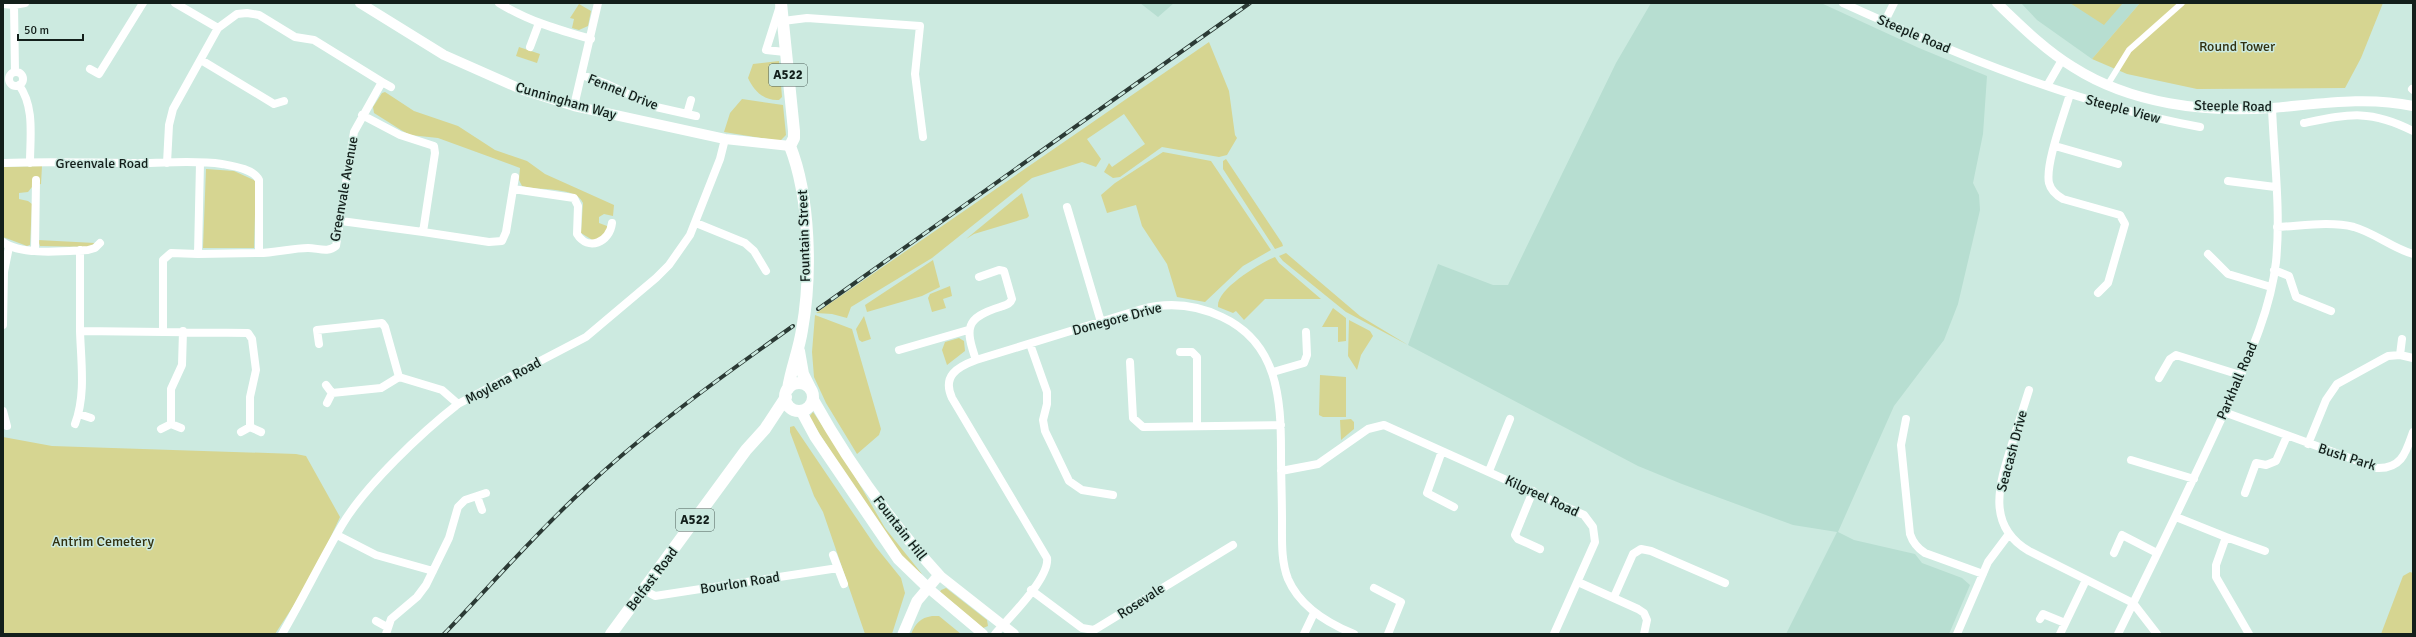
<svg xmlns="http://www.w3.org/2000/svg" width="2416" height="637" font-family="Signika,sans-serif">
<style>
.built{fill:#b7ded1}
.green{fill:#d6d591}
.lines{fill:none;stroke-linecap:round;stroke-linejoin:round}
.pedestrian{stroke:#fff;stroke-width:6}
.minor{stroke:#fff;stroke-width:8}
.tertiary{stroke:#fff;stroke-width:10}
.secondary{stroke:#fff;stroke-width:11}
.primary{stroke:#fff;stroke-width:12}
.rail-casing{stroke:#2b3a35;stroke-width:4}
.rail{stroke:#cceae0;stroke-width:2.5;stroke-dasharray:8;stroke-linecap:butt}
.labels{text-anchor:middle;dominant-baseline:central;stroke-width:3;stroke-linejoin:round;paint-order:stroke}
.shield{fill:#cceae0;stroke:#4a5c56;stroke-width:1}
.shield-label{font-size:13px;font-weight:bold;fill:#131f1b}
.street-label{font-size:14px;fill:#131f1b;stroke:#cceae0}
.park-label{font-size:14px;fill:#313010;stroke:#cceae0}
</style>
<rect width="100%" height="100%" fill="#cceae0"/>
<path class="built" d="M1140,3H1174L1158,17Z
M1651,3H1821L1919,48L1987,76L1983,134L1973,183L1979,195L1980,210L1958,304L1944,340L1894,406L1838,532L1854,540L1915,554L1922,563L1962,578L1970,585L1949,634H1786L1837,532L1793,525L1682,484L1638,466L1408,345L1438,264L1493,285H1508L1616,63Z
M2021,3H2140L2092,59L2037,20Z"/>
<path class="green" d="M2070,3H2123L2104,25Z
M2140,3H2383L2361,58L2345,88L2197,89L2127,74L2092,59Z
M579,4L591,11L588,26L579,30L572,28L574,19L570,18Z
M1209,42L1229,91L1235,135L1237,138L1227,155L1219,157L1162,147L1120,177L1113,178L1104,172L1109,163L1112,167L1145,144L1124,114L1087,139L1101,159L1096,167L1082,162L1032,178L932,258L851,307L847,318L832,314L816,313Z
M519,47L540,54L537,63L516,56Z
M779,61L782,97L779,100C764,101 754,91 748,78L753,64Z
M385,92L414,111L458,126L495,150L527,161L545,174L614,205L613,216L604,214L599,217V223L607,226L608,233L594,241L581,233L583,203C576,186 538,191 522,186L519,180L520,168L438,138L410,135L401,130L374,113L373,107L382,93Z
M742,99L783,105L786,135L780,141L724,132L730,113Z
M1163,152L1211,161L1271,250L1243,266L1205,302L1177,297L1167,264L1142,226L1136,205L1107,213L1101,195L1115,183Z
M1226,159L1282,243L1283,246L1275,249L1223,169V161Z
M42,166L41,184L32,187L28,192L19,193V199L28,201L32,204L30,245L27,246L3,237V167Z
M206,169L234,171L256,181L254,248H203Z
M1022,193L1029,216L1027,218L974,234L966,239Z
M38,240L95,243L89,247L43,246H40Z
M1286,253L1360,316L1408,345L1346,312L1283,261L1279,256Z
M1275,257L1279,263L1321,299H1265L1244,320L1236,311L1233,313L1218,307C1216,289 1261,263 1275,257Z
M933,260L940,287L922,296L867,312L865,305Z
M950,286L952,296L943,299L946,308L932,312L928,298L930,294Z
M1333,308L1346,318V341L1338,342V327H1322Z
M815,315L852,329L881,429L879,435L857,454L826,403L814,377L812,352Z
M864,316L871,339L862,342L859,340L856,329Z
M1349,320L1370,331L1373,336L1361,355L1357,370L1348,356Z
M959,338L964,341L965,351L947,365L942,350L945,342Z
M1320,375L1346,377V417H1323L1319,415Z
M813,412L843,456L885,528L922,574C900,567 826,443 809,417Z
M1351,419L1354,422V429L1341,440L1340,420Z
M794,426L876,547L901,578L905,593L892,634H865L823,512L814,496L790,432V427Z
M3,437L52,446L296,454L306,456L340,517L311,579L275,634H3Z
M2410,572L2413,573V634H2381L2403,576Z
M946,588L987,620L988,626L983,628L940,592L941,590Z
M932,616H939L961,634H911C916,623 920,618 932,616Z"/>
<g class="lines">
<path class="pedestrian" d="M2108,84L2129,50L2182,3"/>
<path class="minor" d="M499,3C528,21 559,30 591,39
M1843,3C1957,55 2076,104 2200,127
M3,4L14,5
M780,6L766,50L785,52
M783,21L807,18L920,26L915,74L923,137
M1885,21L1894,3
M218,28L237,14L247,13L259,15L295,37L314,40L382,82L354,132L336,246C328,253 318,248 308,248C292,248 275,253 259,253
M530,47L539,23
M201,60L274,104L284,101
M90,69L99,74L143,3
M15,72L14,5L25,3
M9 79a7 7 0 1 1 14 0a7 7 0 1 1-14 0Z
M582,75L607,84L656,107L696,116
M382,82L391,87
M19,85C35,107 30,137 30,163
M2047,86L2062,60
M2412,89L2413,90
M2070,94C2064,115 2045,164 2049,183C2051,191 2056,195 2063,199L2120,215L2125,224L2108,283L2098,293
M574,106L598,3
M687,114L691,100
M2304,123C2349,114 2370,109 2413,131
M2055,146L2118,164
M3,163C48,161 94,163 140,163C166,163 195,160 222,164C233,166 254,169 259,180V253L198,254L200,163
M167,163L169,125L173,109L218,28L175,3
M2228,181L2275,187
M513,189L574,198L578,206L577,234C588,252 610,242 612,223
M1067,207L1101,322
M341,221L423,232L435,153L434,146L400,135L362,115
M696,223L745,243L754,251L766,271
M2277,227C2301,226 2330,221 2354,227C2375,233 2392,248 2413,254
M423,232L489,242L502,241L506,232L515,177
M3,242C21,256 66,251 88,250L95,248L100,243
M35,250L36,180
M80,250V331L248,333L252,339L256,370L250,397V427
M2208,254L2228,274L2271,287
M2274,270L2289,276L2296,297L2331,311
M3,325L4,272L9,247
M163,331V260L171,253L198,254
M319,344L317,330L382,323L385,327L399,377L442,390L458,404
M1030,344L1047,392V404L1043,420L1045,431L1069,481L1082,490L1113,495
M899,350L968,330
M1180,352H1192L1197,357V426
M2400,355L2402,339
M976,360C965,328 965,318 1000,307C1005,305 1010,305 1012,299L1004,271L999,270L979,277
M1130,362L1133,418L1143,427L1281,425
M1273,372L1304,363L1307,355L1306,332
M2159,378L2170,359L2176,355L2240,375
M326,385L332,393L327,403
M2029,390C2023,409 2017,428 2011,447C1999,485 1986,526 2029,551L2133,603L2157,634
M332,393L381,388L399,377
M3,411L7,426
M2224,412L2377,468C2402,469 2406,452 2413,432
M79,414L91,418
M1906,419L1901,445L1910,534C1913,543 1917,548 1925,553L1983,574
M75,424C86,395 81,362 80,331
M171,424V389L182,365L183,331
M161,429L171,424L181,428
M241,432L250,427L261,432
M2308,444L2326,400L2337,384L2388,356L2400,355L2413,358
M1442,451L1427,493L1454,507
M2131,460L2194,479
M1281,471L1318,464L1368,429L1384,425L1584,515L1593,527L1595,542L1554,634
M1489,471L1510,419
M1533,491L1515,535L1518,539L1540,549
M2245,493L2256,463L2266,465L2276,461L2287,436
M477,496L482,510
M2176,517L2226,537L2216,565V577L2249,634
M337,535L376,555L433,571
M2226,537L2265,551
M2114,553L2122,535L2157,553
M833,555L844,584
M1578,582L1638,609L1644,613L1647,620L1644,634
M1374,588L1401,602L1388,634
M644,590L655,596L838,568
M1031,590L1082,628L1094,630L1233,545
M1614,597L1633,554L1641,549L1651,551L1725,583
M2040,619L2043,614L2065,623
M376,621L387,627
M282,634C303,598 321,561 342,525C365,486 422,432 458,404L586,337L656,278L669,265L690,235L720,159L725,139
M386,634L391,619L417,597L426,585L449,538L458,507L465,500L486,493
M995,634C1008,619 1050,578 1047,558L952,398C942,376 957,367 976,360L1142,309C1169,302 1197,305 1222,317C1278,343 1281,399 1281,452C1281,475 1282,498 1282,522C1282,541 1281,561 1288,579C1300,607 1327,623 1354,634
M1304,634L1314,613
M1957,634L1988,562L2009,534
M2060,634L2086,580
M2118,634C2154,561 2190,487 2224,413C2245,365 2270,315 2276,262C2281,211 2274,158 2272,108"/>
<path class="tertiary" d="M360,3L444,55L523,90L574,106L725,139L790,146
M1997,3C2021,26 2045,50 2073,67C2131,104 2205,113 2272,108C2319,104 2366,96 2413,106
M939,575L1014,634
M927,587L983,634"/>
<path class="secondary" d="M813,399C848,462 890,521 939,575L917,601L903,634
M801,411L815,437L898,559L927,587"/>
<path class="primary" d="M781,3L794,131V138L790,146C810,197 812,275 802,330C799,350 791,369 788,389
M799,351L803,374L810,388
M785 397a14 14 0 1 1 28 0a14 14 0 1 1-28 0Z
M611,634L746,450L765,429L786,397"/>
<g class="rail-casing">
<path id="rail" d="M818,309L1250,3
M444,634C490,586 534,535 583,490C648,429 721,377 793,326"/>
</g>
<use href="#rail" class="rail"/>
</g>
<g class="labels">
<g class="shield">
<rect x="769" y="64" width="38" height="22" rx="3"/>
<rect x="676" y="509" width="38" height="22" rx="3"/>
</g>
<g class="shield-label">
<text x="788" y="75">A522</text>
<text x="695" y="520">A522</text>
</g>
<g class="street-label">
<text transform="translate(1914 34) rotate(23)">Steeple Road</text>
<text transform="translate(623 92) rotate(22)">Fennel Drive</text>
<text transform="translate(566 101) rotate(16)">Cunningham Way</text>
<text transform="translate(2233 106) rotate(1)">Steeple Road</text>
<text transform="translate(2123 109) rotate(15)">Steeple View</text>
<text x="102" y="163">Greenvale Road</text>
<text transform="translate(344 189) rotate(-80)">Greenvale Avenue</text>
<text transform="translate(804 236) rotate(-92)">Fountain Street</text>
<text transform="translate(1117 319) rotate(-15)">Donegore Drive</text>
<text transform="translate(503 381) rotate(-28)">Moylena Road</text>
<text transform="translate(2237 381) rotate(-67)">Parkhall Road</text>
<text transform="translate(2012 451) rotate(-75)">Seacash Drive</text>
<text transform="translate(2347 457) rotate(18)">Bush Park</text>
<text transform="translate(1542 496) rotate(25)">Kilgreel Road</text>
<text transform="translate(900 528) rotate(52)">Fountain Hill</text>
<text transform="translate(652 579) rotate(-53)">Belfast Road</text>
<text transform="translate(740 583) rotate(-9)">Bourlon Road</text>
<text transform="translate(1141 601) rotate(-33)">Rosevale</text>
</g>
<g class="park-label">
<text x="2237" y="46">Round Tower</text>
<text x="103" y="541">Antrim Cemetery</text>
</g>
</g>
<rect width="2416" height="637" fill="none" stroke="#131f1b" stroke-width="8"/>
<path d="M18 34v6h65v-6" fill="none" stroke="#131f1b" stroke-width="2"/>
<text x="24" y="34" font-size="12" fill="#131f1b" stroke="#cceae0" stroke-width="3" paint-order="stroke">50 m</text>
</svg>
